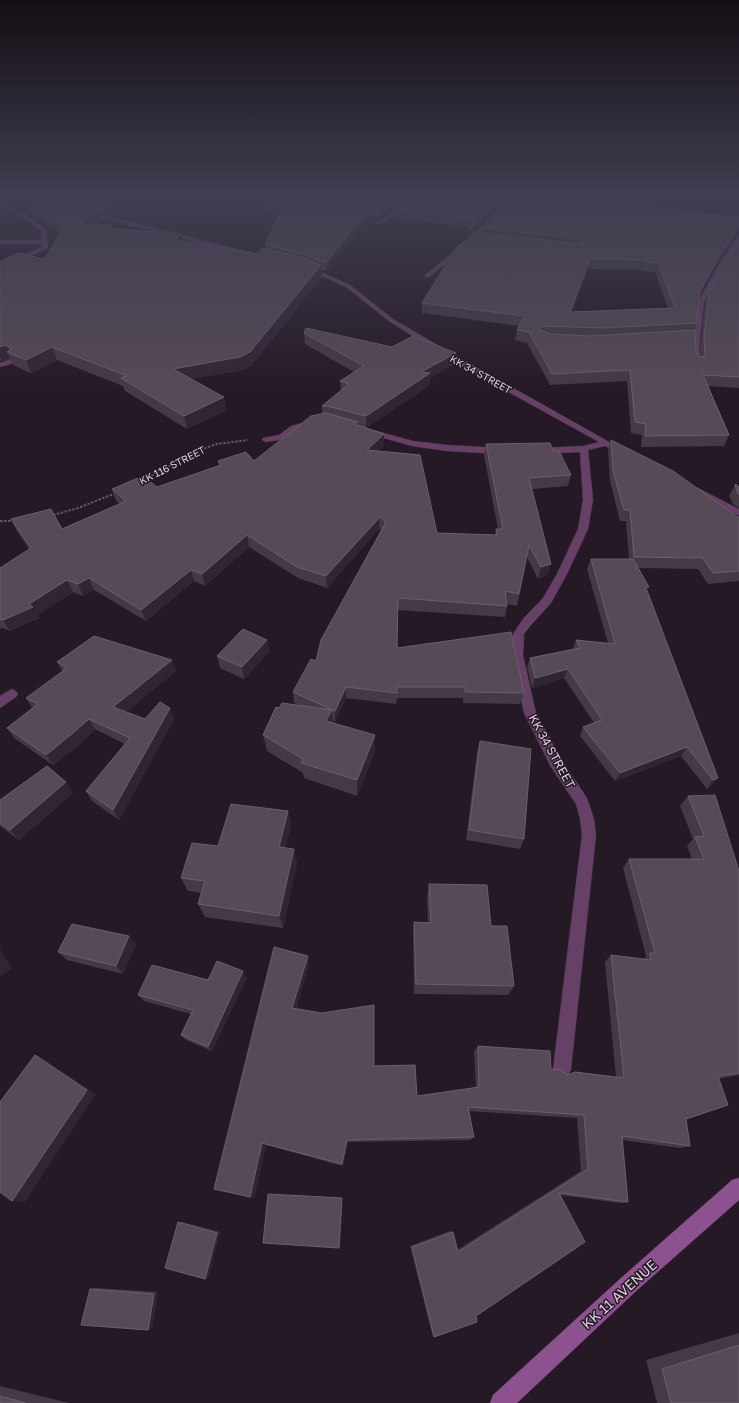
<svg xmlns="http://www.w3.org/2000/svg" width="739" height="1403" font-family="'Golos Text',sans-serif">
<style>
.lines{fill:none;stroke-linecap:round;stroke-linejoin:round}
.street-casing{stroke:#3f333f;stroke-width:1}
.secondary-casing{stroke:#3f333f;stroke-width:1}
.highway-casing{stroke:#3f333f;stroke-width:1}
.path{stroke:#625762;stroke-width:2;stroke-dasharray:2.5 1.5;stroke-linecap:butt}
.street{fill:#664066;fill-rule:evenodd}
.secondary{fill:#8e518f;fill-rule:evenodd}
.highway{fill:#ca69cc;fill-rule:evenodd}
.wall{fill:#453945;fill-rule:evenodd}
.shaded-wall{fill:#322532}
.building{fill:#564a56;stroke:#6b5f6b;fill-rule:evenodd}
.labels{text-anchor:middle;dominant-baseline:central;stroke-width:3;stroke-linejoin:round;paint-order:stroke}
.far-street-label{font-size:10px;fill:#ded5de;stroke:#251925}
.street-label{font-size:12px;fill:#ded5de;stroke:#251925}
.near-street-label{font-size:14px;fill:#ded5de;stroke:#251925}
</style>
<rect width="100%" height="100%" fill="#251925"/>
<g class="lines">
<g class="street-casing">
<path id="street" d="M4,198H8L7,205L33,219L46,230L48,248L0,270V266L42,247V244H0V240H42L41,231L29,221L2,207Z
M411,198H416L404,210L380,224H376V222L400,208Z
M512,198H517L477,238L483,239V241L471,240V238Z
M621,198H625V207L620,206Z
M87,211L253,253L254,254L251,256L85,214V212Z
M739,236V242L725,264L704,302L699,346L701,364L697,366H694L693,346L698,302L719,264L737,237Z
M461,246L466,247L429,277H425V275Z
M308,266L350,285L393,319L451,353L627,452L623,455L605,446L588,450L593,500L588,529L567,574L551,603L531,625L524,634L523,655L536,713L561,759L587,798L594,819L596,835L571,1069L568,1075L562,1078L556,1075L553,1069L582,835L580,819L576,804L551,767L524,713L511,655L513,634L523,619L543,598L557,574L578,529L583,500L580,452L537,454L533,451L537,448L584,446L599,442L445,357L389,321L346,287L306,269L305,268Z
M11,359L15,361L14,363L0,367V363Z
M310,421H313V425L297,430L285,439L266,442L262,440L263,438L279,435L291,426Z
M366,429H369L413,441L447,445L500,448L504,451L500,454L447,451L412,446L366,433Z
M698,488L739,509V516L695,493L693,491L695,489Z
M12,689L16,691L18,694L16,697L0,708V696Z"/>
</g>
<g class="secondary-casing">
<path id="secondary" d="M739,1178V1200L635,1292L517,1403H490L493,1395L621,1278L732,1180Z"/>
</g>
<g class="highway-casing">
<path id="highway" d="M562,198H573L623,206L620,208L564,199Z"/>
</g>
<path class="path" d="M144,480L194,452L217,444L248,440
M53,515L78,508L116,493
M0,521H14"/>
<use href="#street" class="street"/>
<use href="#secondary" class="secondary"/>
<use href="#highway" class="highway"/>
</g>
<path class="wall" d="M44,198H130L108,216L101,214L102,220L96,225H111L112,228L182,241L259,254L265,249V245L281,211H265L264,203L399,207L405,203L411,198H505L504,203L468,239L471,227L394,218V210L380,218L370,216L326,271L322,270V277L252,365L242,370L192,379L227,410L187,429L125,391L123,386L57,360L31,373L13,365L10,358L2,361L0,360V262L44,259L61,233L33,216L29,205Z
M549,200L574,201L739,217V235L736,236L718,263L700,296L696,323L694,330L696,353L701,357L700,346L705,302L709,292L739,242V388L708,386L729,435L724,446L641,447L642,435L631,433L627,381L550,385L527,343L515,340L517,330L519,326L422,313V303L481,234V228ZM588,269L642,270V271L655,272L668,308L572,312Z
M304,333L392,347L456,353L454,364L430,378V385L366,428L358,426L384,446L378,451L437,533L495,535L496,529H498L484,455L486,444L553,451L571,475L568,486L532,489L551,564L547,575L538,579L527,557L517,606L507,604V606L505,617L397,610V648L524,693L520,704L463,703V698H397L396,704L346,698L335,722L333,720V723L375,735V751L357,796L304,778L303,773L267,751L263,735L279,708L301,706L294,703L293,692L316,661L381,530L379,529L327,588L298,578L249,547L205,586L194,581L146,621L94,590L83,596L73,592L37,615L39,618L10,631L2,628L0,629V568L29,549L17,531L11,519L62,529L120,504L116,501L112,489L157,487L219,466L218,461H254L322,414V406L341,391L340,381L354,372L305,344Z
M611,440L738,517L739,516V581L708,584L698,569L638,568L647,590L718,778L711,786L707,789L681,756L615,781L580,736L583,727L594,723L564,678L532,688L527,667L530,658L573,649L576,640L608,643L587,569L591,559H629L626,521H620L610,481L608,450Z
M735,485L739,487V508L733,504L729,496Z
M267,640L269,652L244,679L220,668L217,656Z
M57,662L176,671L126,712L145,719L170,708L174,719L119,820L92,801L86,791L125,744L95,729L80,744L53,765L14,738L7,728L32,708L26,698L63,672Z
M480,741L524,839L520,849L466,840L477,752Z
M73,793L19,840L0,826V800Z
M688,796L739,871V1075L718,1079L686,1119L690,1146L680,1148L622,1140L628,1202L620,1203L560,1195L434,1337L432,1333L410,1246L450,1231L453,1232L457,1250L581,1171L577,1118L468,1111L474,1137L470,1140L348,1142L343,1166L266,1145L254,1198L214,1189L309,963L296,1009L374,1066L417,1096L476,1088L474,1051L478,1046L567,1075L616,1077L605,962L611,955L644,959L646,956L623,868L629,859H692L687,846L693,839L680,806Z
M288,811L291,825L285,848L297,863L283,928L205,917L198,904L201,893L188,891L181,878L218,846Z
M429,884L491,926L514,986L508,995L414,994L413,934L414,922H428L427,897Z
M136,944L123,974L67,960L58,952Z
M247,977L212,1051L186,1040L181,1035L191,1014L144,1001L138,995L208,980Z
M178,1222H182L220,1232L208,1278L205,1279Z
M95,1288L158,1292L152,1327L148,1330L90,1289Z
M739,1333V1403H657L646,1360Z
M0,1386L69,1403H0Z"/>
<path class="shaded-wall" d="M0,198H3L2,203L4,210L0,214Z
M118,198H130L108,216L106,207Z
M401,198H409L399,207L380,218V210Z
M503,198H505L504,203L468,239V231Z
M370,208V216L326,271V263Z
M99,209L102,220L83,236L80,225Z
M739,227V235L736,236L718,263L697,301L700,291L721,254Z
M181,234L183,246L175,240Z
M590,259L588,269L568,322L570,312Z
M321,265L322,277L252,365L242,370L176,382L173,369Z
M543,326L541,336L539,329Z
M6,345L10,353L7,352L10,358L2,361L0,356V347Z
M52,347L57,360L31,373L26,360Z
M456,353L454,364L430,378V385L366,428V416L421,372Z
M224,397L227,410L187,429L184,416Z
M358,422V433L354,424Z
M384,434V446L367,462V450Z
M380,517L379,529L327,588L326,576Z
M247,535L249,547L205,586L202,574Z
M551,564L547,575L538,579L541,567Z
M191,570L194,581L146,621L141,610Z
M89,578L94,590L83,596L78,584Z
M67,580L73,592L37,615L39,618L10,631L3,620Z
M267,640L269,652L244,679L242,667Z
M172,660L176,671L119,718L113,707Z
M568,669L564,678L532,688L535,678Z
M346,687V698L335,722V711Z
M170,708L174,719L119,820L113,810Z
M332,710L333,726L326,721Z
M89,719L95,729L80,744L53,765L46,755Z
M375,735V751L357,796V780Z
M687,747L681,756L615,781L620,773Z
M718,778L711,786L707,789L713,780Z
M66,782L73,793L19,840L10,830Z
M288,811L291,825L282,861L279,847Z
M294,849L297,863L283,928L279,916Z
M129,936L136,944L123,974L116,966Z
M0,949L12,968L0,977Z
M308,956L309,963L294,1014L292,1008Z
M243,971L247,977L212,1051L208,1047Z
M35,1055L45,1060L96,1094L25,1202L12,1201Z
M347,1140L348,1142L343,1166L342,1164Z
M262,1143L266,1145L254,1198L250,1197Z
M342,1198V1199L340,1247L339,1248Z
M220,1232L208,1278L205,1279L217,1233Z
M158,1292L152,1327L148,1330L154,1294Z"/>
<path class="building" d="M44,198H60L76,204L99,209L80,225H111L109,228L181,234L175,240L259,254L262,248L300,257L321,265L250,352L240,357L173,369L224,397L184,416L121,378L127,376L52,347L26,360L7,352L10,351L11,348L6,345L0,347V262L18,253L44,259L65,226L29,205Z
M71,198H118L106,207L81,201Z
M270,198H401L380,210L370,208L326,263L305,255L265,245L284,204L264,203Z
M411,198H503L468,231L475,220L394,210L405,203Z
M512,198H530L549,200L550,198L574,199V201L679,210V211L739,217V227L721,254L700,291L696,323L601,328L543,326L539,329L550,334L589,336L695,330L696,353L700,357L705,356L704,336L709,292L739,242V377L703,375L729,435L645,436L646,424L635,422L630,370L552,374L529,332L517,330L524,316L422,303L457,247L475,233L581,244L582,241L578,238L481,228ZM590,259L645,260V262L658,263L675,308L570,312Z
M306,328L392,347L413,336L456,353L421,372L430,373L366,416L327,406H322L349,384L340,381L364,366L304,333Z
M326,413L358,422L354,424L384,434L367,450L420,455L437,533L497,535L496,529H503L486,444L550,443L553,451H559L571,475L529,478L551,564L541,567L529,545L519,594L505,591L507,606L398,598L397,648L511,632L524,693L465,692V687H397V693L346,687L335,711L293,692L311,659L316,661L321,640L386,522L380,517L326,576L297,567L247,535L202,574L191,570L141,610L89,578L78,584L67,580L29,604L33,607L3,620L0,619V568L31,548L11,519L51,509L62,529L126,501L112,489L143,476L157,487L221,465L218,461L246,452L254,461L311,416Z
M611,440L673,471L739,518V571L713,573L703,558L634,557L630,510H624L613,471Z
M736,484L739,487V494H738L735,485Z
M591,559H633L649,587L646,588L718,778L713,780L687,747L620,773L583,727L602,720L568,669L535,678L530,658L580,648L576,640L615,644Z
M243,629L267,640L242,667L217,656Z
M94,636L172,660L113,707L145,719L160,702L170,708L113,810L86,791L130,738L89,719L73,733L46,755L7,728L38,704L26,698L67,668L57,662Z
M282,703L332,710L326,721L375,735L357,780L301,763L303,759L263,735L276,707L279,708Z
M480,741L531,749L524,839L469,830Z
M47,766L66,782L10,830L0,823V800Z
M715,795L739,871V1073L718,1076L728,1105L686,1119L690,1146L622,1136L628,1202L559,1193L585,1242L476,1316L477,1322L434,1337L412,1247L453,1232L458,1252L588,1169L584,1115L468,1107L474,1137L347,1140L342,1164L262,1143L250,1197L214,1189L274,947L308,956L292,1008L322,1013L374,1005V1066L415,1065L417,1096L479,1087L478,1046L550,1051L551,1069L560,1070L567,1075L575,1072L624,1078L611,955L651,960L650,953H655L629,859H704L695,837L704,836L688,796Z
M231,804L288,811L279,847L294,849L279,916L198,904L205,881L181,878L192,843L218,846Z
M429,884L487,885L491,926H507L514,986L416,984L414,922L431,923Z
M72,924L129,936L116,966L58,952Z
M217,961L243,971L208,1047L181,1035L193,1010L138,995L152,965L208,980Z
M35,1055L87,1090L12,1201L0,1192V1102Z
M268,1194L342,1198L339,1248L263,1243Z
M178,1222L217,1233L205,1279L165,1268Z
M90,1289L154,1294L148,1330L81,1325Z
M739,1345V1403H671L662,1369Z
M0,1396L26,1403H0Z"/>
<linearGradient id="sky" x2="0" y2="1"><stop stop-color="#140e14"/><stop offset="0.5" stop-color="#403e51"/><stop offset="1" stop-color="#403e51" stop-opacity="0"/></linearGradient>
<rect width="739" height="394" fill="url(#sky)"/>
<g class="labels">
<g class="far-street-label">
<text transform="translate(481 374) rotate(29)">KK 34 STREET</text>
<text transform="translate(172 465) rotate(-27)">KK 116 STREET</text>
</g>
<g class="street-label">
<text transform="translate(552 751) rotate(61)">KK 34 STREET</text>
</g>
<g class="near-street-label">
<text transform="translate(619 1294) rotate(-42)">KK 11 AVENUE</text>
</g>
</g>
</svg>
